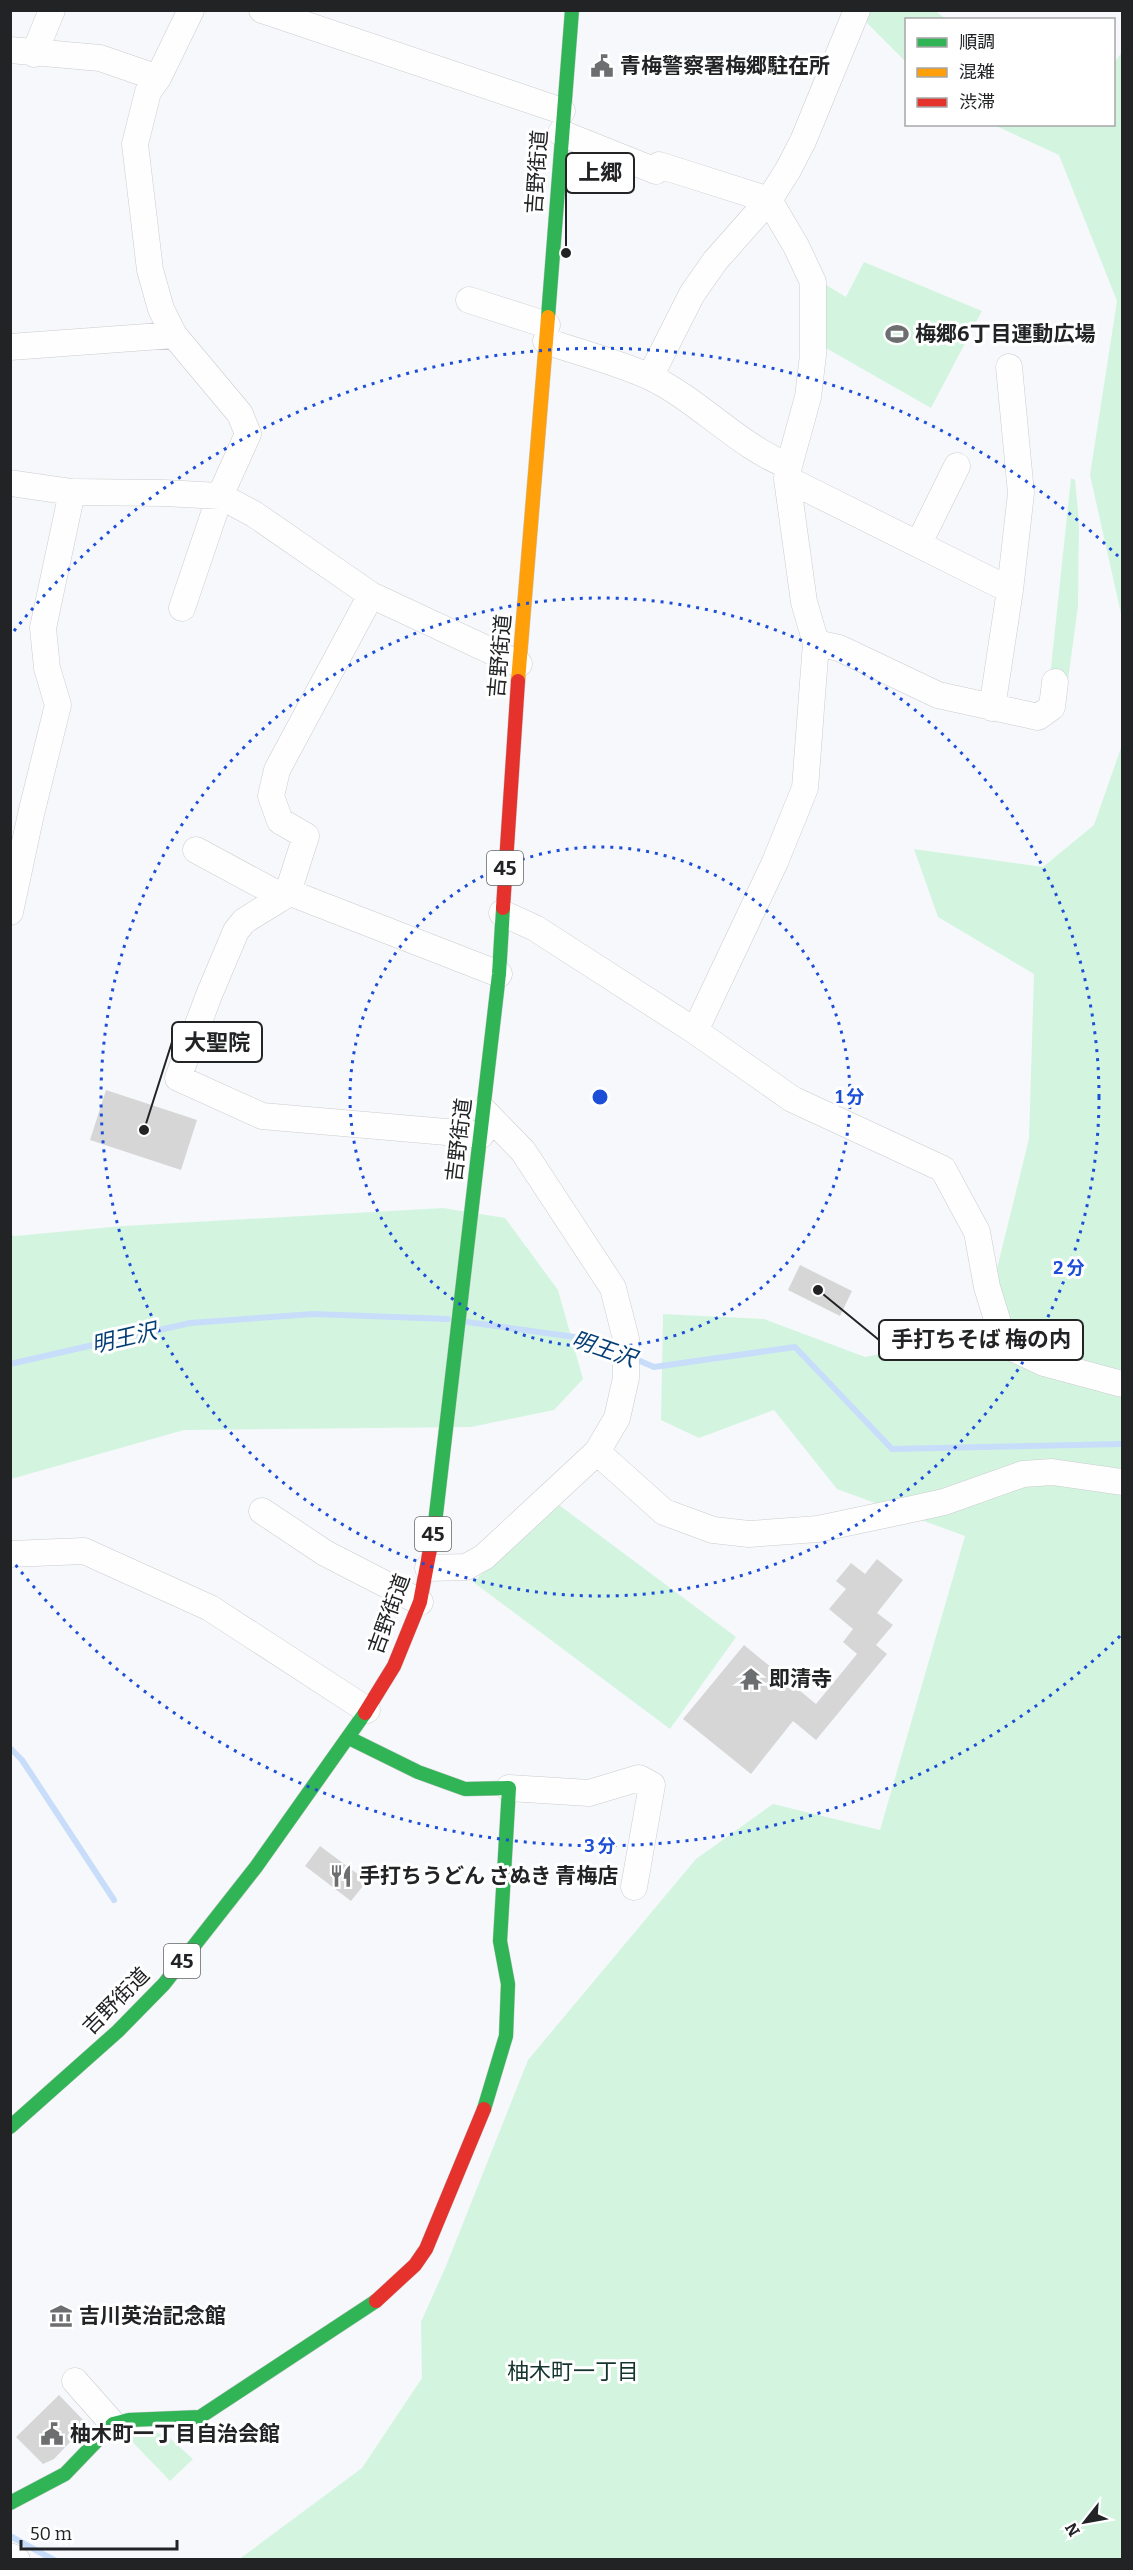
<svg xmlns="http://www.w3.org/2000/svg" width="1133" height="2570" font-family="Bitter,'Noto Sans JP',serif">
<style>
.green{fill:#d3f5e0}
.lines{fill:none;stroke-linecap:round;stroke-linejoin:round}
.stream{stroke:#c7ddfa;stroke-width:6}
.building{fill:#d7d6d7}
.street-casing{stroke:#cbccce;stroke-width:27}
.fast-casing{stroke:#cbccce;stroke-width:15}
.slow-casing{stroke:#cbccce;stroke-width:15}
.jam-casing{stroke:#cbccce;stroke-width:15}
.street{stroke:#fefefe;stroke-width:26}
.fast{stroke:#30b455;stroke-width:14}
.slow{stroke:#ff9f0a;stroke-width:14}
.jam{stroke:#e5322d;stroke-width:14}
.ring{fill:none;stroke:#1d4ed8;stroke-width:3;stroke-dasharray:3 6}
.labels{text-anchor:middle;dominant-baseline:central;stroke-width:6;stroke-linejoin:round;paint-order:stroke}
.shield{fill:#fff;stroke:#646566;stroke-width:1.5}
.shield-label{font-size:20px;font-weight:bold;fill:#222325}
.poi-label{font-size:21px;font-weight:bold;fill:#222325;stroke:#fff;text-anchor:start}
.street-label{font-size:21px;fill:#222325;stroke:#fff}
.water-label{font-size:22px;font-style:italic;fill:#043e76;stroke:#fff}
.neighbourhood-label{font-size:22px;fill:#14342d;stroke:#fff}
.centre{fill:#1d4ed8;stroke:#fff;stroke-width:3}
.ring-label{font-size:18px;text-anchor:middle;font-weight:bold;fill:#1d4ed8;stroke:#fff;stroke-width:6;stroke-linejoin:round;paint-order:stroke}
.leader{fill:none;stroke:#222325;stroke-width:2}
.callout-dot{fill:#222325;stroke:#fff;stroke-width:2}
.callout{fill:#fff;stroke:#222325;stroke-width:2}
.callout-label{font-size:22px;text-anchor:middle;font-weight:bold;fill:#222325}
</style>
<rect width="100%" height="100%" fill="#f7f8fb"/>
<path class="green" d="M934,10L946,19L906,20V62L860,16L862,11Z
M1122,52V618L1090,475L1117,301L1059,155L994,125L1114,124V63Z
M864,262L982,311L931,408L824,347L823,283L846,297Z
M1071,478L1075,480L1079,521L1078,606L1068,680L1050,677Z
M1122,745V2559L238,2560L362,2468L422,2378L421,2322L446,2266L528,2060L696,1859L773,1804L880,1830L965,1536L837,1489L774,1410L699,1438L661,1420L663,1314L764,1319L865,1357L981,1333L1029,1139L1034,974L938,917L914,849L1043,867L1094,825Z
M443,1208L505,1218L558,1290L583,1379L554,1410L471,1427L184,1430L11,1479V1235L15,1236L123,1226Z
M559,1505L736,1637L670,1729L473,1582Z
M120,2429L165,2434L193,2459L170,2481Z"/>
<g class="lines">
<path class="stream" d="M467,1322L582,1338L621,1353
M633,1358L654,1367L795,1347L892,1449L1122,1444
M10,1364L190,1323L313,1314L448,1319
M10,1748L22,1760L114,1900
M10,2536L54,2560"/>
</g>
<path class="building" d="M106,1090L197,1120L181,1170L90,1140Z
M800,1265L852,1291L840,1316L788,1290Z
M877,1559L903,1580L877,1613L893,1625L876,1645L887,1654L816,1740L793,1721L751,1774L683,1719L744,1645L816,1704L857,1654L843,1642L853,1629L829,1609L846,1589L836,1581L851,1563L865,1574Z
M320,1846L367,1881L351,1901L305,1866Z
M59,2395L87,2424L54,2459L43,2464L16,2437Z"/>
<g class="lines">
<g class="street-casing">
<path id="street" d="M262,10L562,111
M10,50L100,58L158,78
M34,54L52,10
M561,133L656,171L659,165L769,200L796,246L813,282V355L808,397L789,466L787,479L804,602L816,643L805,788L775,862L695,1031
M469,300L547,325
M546,341C580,353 617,362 650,377C700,401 738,446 789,466
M10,347L174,335
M650,377L692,294L715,261L769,200L788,170L803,141L857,10
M787,479L1010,590
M10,483L72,492L164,493L220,496L254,514L371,595L519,664
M919,543L957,466
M371,595L277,770L271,796L280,821L306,836L288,892L283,897L244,921L236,931L209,995L178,1078L262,1116L481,1135
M182,608L220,496L248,434L240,414L174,335L161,309L150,270L135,144L148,92L158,78L191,10
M816,643L839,648L938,695L1038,717L1052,707L1055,682
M992,708L1010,590L1021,493L1009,367
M196,850L283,897
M288,892L499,974
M10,912L31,814L58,705L47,668L43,628L72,492
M502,913L535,928L695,1031L792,1099L943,1169L977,1232L987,1287L1000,1329L1012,1348L1044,1363L1122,1384
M597,1452L664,1512L713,1530L749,1534L818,1529L903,1511L944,1502L1023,1474L1052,1472L1122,1482
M262,1511L325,1553L420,1602
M10,1554L84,1551L210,1608L367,1710
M428,1568L466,1567L484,1557L597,1452L617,1418L626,1378V1339L613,1288L523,1151L484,1111
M509,1788L589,1793L639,1778L652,1785L634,1887
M75,2381L113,2424
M10,2556L17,2560"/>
</g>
<g class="fast-casing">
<path id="fast" d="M548,317L572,10
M435,1523L499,974L503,908
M349,1738L418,1772L465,1789L509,1788L500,1941L508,1984L506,2036L484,2109
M10,2127L118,2031L164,1984L256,1867L365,1713
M10,2503L65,2474L113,2424L129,2420L200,2417L376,2301"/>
</g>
<g class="slow-casing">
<path id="slow" d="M518,681L548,317"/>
</g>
<g class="jam-casing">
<path id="jam" d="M503,908L518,681
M365,1713L394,1666L420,1602L435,1523
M376,2301L415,2265L426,2249L484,2109"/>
</g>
<use href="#street" class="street"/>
<use href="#fast" class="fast"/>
<use href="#slow" class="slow"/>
<use href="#jam" class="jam"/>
</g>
<g class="ring">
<circle cx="600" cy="1097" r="250"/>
<circle cx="600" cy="1097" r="499"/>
<path d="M1120 1636A749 749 0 0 1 14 1563M14 631A749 749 0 0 1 1120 558"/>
</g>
<defs>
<g id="civic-bare" transform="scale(1.8)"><path d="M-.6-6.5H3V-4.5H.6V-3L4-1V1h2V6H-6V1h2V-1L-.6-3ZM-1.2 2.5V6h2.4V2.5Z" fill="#6d6e70" stroke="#fff" stroke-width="2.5" paint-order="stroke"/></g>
<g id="stadium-bare" transform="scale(1.8)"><path d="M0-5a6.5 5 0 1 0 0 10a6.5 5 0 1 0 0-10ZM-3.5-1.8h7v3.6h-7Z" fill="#6d6e70" stroke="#fff" stroke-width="2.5" paint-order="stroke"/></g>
<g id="temple-bare" transform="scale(1.8)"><path d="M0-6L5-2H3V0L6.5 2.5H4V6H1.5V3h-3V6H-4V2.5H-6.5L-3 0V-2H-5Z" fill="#6d6e70" stroke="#fff" stroke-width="2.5" paint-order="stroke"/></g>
<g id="restaurant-bare" transform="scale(1.8)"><path d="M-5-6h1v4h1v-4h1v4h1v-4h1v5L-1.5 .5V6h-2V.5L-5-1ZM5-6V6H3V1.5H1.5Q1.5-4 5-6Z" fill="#6d6e70" stroke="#fff" stroke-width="2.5" paint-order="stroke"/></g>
<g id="museum-bare" transform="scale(1.8)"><path d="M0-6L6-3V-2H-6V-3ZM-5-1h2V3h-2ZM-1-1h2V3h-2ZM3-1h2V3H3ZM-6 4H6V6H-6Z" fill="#6d6e70" stroke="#fff" stroke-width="2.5" paint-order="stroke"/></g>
</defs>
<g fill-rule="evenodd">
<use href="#civic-bare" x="602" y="66"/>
<use href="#stadium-bare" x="897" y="334"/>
<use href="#temple-bare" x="751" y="1679"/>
<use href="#restaurant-bare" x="341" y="1876"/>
<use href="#museum-bare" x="61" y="2316"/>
<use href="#civic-bare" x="52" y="2434"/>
</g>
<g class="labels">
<g class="shield">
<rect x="487" y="851" width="36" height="34" rx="4.5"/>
<rect x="415" y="1517" width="36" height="34" rx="4.5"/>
<rect x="164" y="1944" width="36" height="34" rx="4.5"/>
</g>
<g class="shield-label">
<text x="505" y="868">45</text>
<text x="433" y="1534">45</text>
<text x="182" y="1961">45</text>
</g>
<g class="poi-label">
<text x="620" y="66">青梅警察署梅郷駐在所</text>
<text x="915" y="334">梅郷6丁目運動広場</text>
<text x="769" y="1679">即清寺</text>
<text x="359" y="1876">手打ちうどん さぬき 青梅店</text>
<text x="79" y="2316">吉川英治記念館</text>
<text x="70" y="2434">柚木町一丁目自治会館</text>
</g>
<g class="street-label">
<text transform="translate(537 172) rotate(-86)">吉野街道</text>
<text transform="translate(500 656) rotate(-85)">吉野街道</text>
<text transform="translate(459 1140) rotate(-83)">吉野街道</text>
<text transform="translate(389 1614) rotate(-70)">吉野街道</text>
<text transform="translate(116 2001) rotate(-45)">吉野街道</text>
</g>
<g class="water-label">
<text transform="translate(124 1338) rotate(-13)">明王沢</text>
<text transform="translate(604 1349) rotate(19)">明王沢</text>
</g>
<g class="neighbourhood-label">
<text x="573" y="2371">柚木町一丁目</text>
</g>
</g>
<circle cx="600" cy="1097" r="9" class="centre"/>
<g class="ring-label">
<text x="850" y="1103">1 分</text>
<text x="1069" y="1274">2 分</text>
<text x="600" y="1852">3 分</text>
</g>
<path class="leader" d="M566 253L566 173M144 1130L172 1042M818 1290L879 1340"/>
<g class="callout-dot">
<circle cx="566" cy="253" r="6"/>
<circle cx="144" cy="1130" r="6"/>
<circle cx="818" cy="1290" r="6"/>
</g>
<g class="callout">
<rect x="566" y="153" width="68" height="40" rx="6"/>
<rect x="172" y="1022" width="90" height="40" rx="6"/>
<rect x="879" y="1320" width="204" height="40" rx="6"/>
</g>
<g class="callout-label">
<text x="600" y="180">上郷</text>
<text x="217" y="1050">大聖院</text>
<text x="981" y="1347">手打ちそば 梅の内</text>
</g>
<rect width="1133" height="2570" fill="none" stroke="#222325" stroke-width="24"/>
<rect x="905" y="18" width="210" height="108" fill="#ffffff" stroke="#a7a7a8" stroke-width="1.5"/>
<rect x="917" y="38" width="30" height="9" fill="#30b455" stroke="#a7a7a8" stroke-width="1.5"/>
<text x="959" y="48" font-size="18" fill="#222325">順調</text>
<rect x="917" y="68" width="30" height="9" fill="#ff9f0a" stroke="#a7a7a8" stroke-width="1.5"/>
<text x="959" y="78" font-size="18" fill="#222325">混雑</text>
<rect x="917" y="98" width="30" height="9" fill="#e5322d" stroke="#a7a7a8" stroke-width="1.5"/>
<text x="959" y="108" font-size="18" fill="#222325">渋滞</text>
<g transform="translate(1085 2522) rotate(239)" stroke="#ffffff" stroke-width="4.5" paint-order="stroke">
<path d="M0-4.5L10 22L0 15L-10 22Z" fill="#222325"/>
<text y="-9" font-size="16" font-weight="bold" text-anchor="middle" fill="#222325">N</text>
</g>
<path d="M21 2540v9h156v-9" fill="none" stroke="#222325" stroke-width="3"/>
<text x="30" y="2540" font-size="18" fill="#222325" stroke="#ffffff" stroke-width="4.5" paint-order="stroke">50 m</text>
</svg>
